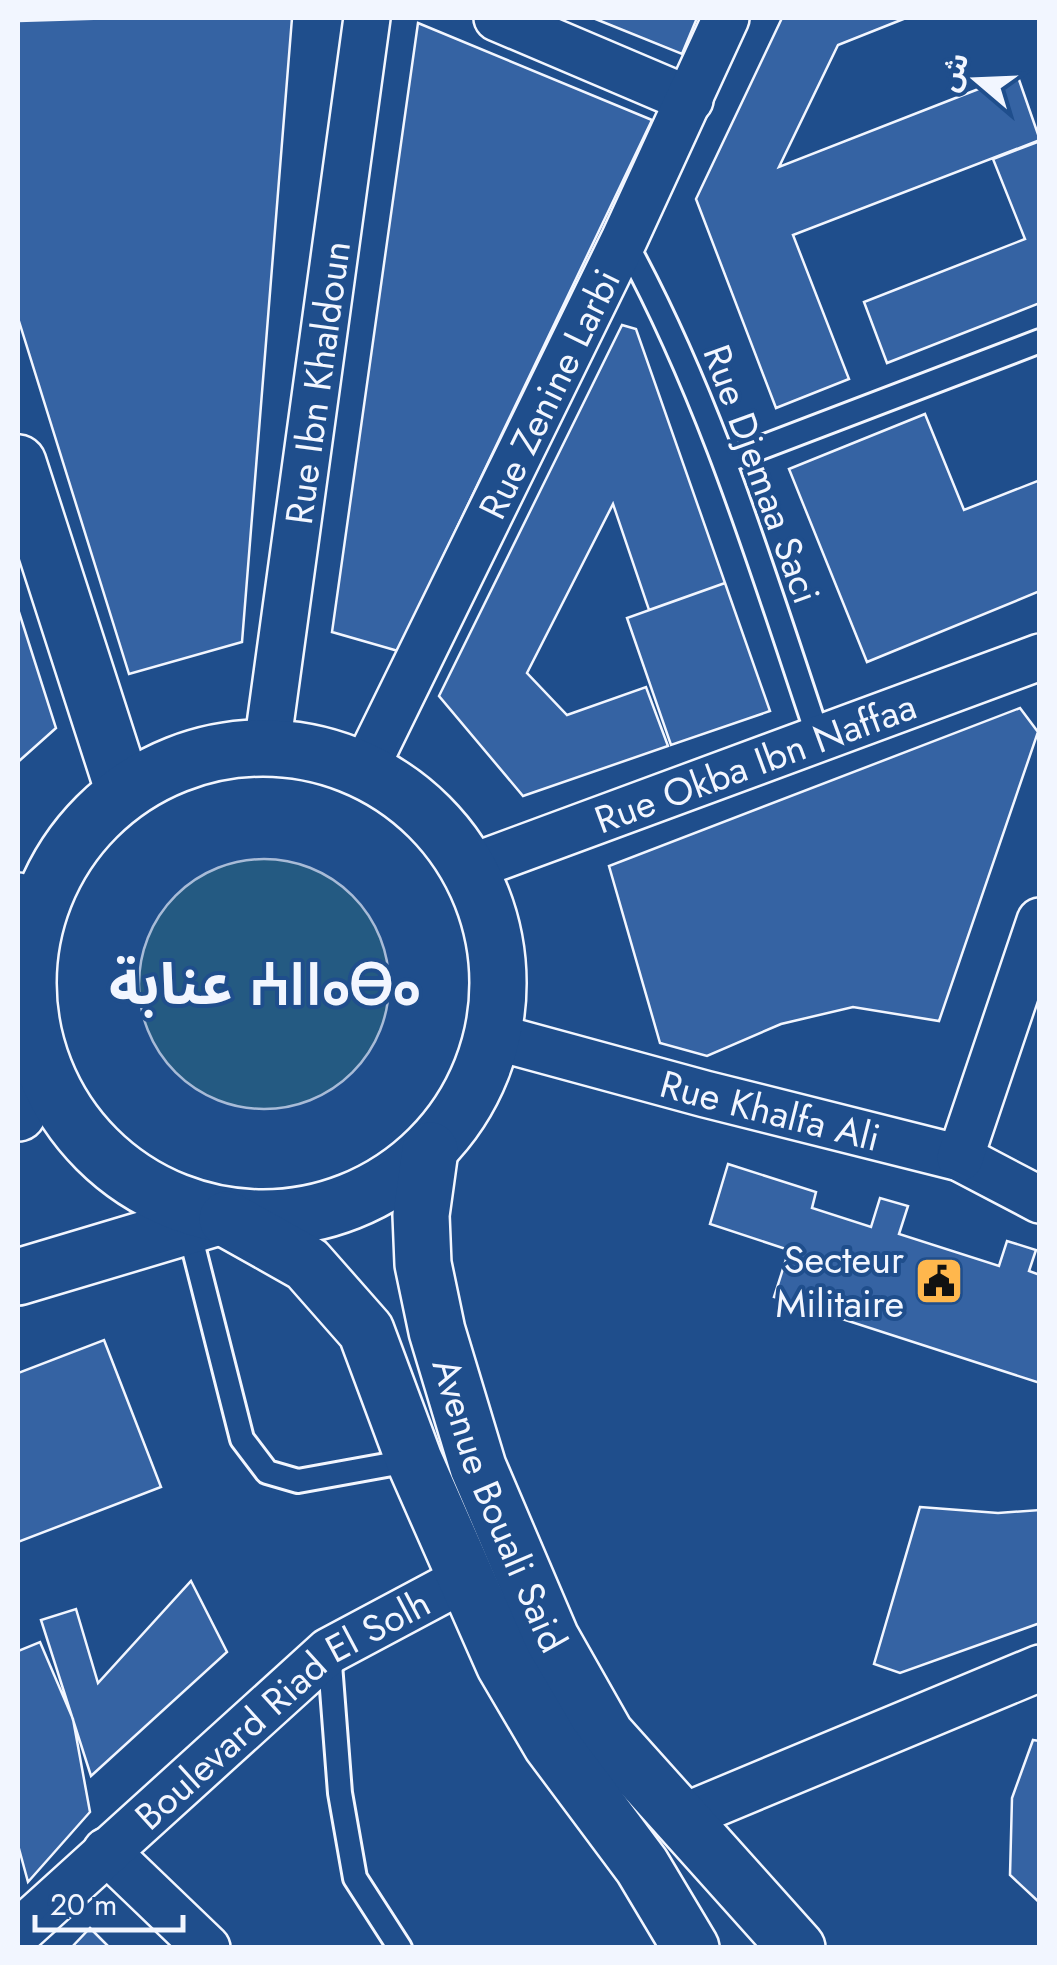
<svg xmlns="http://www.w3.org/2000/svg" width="1057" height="1965" font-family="Jost,'Noto Sans Arabic','Noto Sans Tifinagh',sans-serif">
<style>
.green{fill:#245a82;stroke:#a8bbd7;stroke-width:2.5}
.building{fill:#3563a3;stroke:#f2f6ff;stroke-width:2.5}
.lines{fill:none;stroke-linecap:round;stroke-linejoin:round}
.lane-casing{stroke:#f2f6ff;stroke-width:28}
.street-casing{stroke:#f2f6ff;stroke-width:50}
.secondary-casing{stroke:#f2f6ff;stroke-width:60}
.primary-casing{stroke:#f2f6ff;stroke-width:60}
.lane{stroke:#1f4e8c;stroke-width:22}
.street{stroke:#1f4e8c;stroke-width:45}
.secondary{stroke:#1f4e8c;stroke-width:55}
.primary{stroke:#1f4e8c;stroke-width:55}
.labels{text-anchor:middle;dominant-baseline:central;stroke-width:8;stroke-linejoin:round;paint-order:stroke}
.street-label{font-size:38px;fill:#f2f6ff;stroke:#1f4e8c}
.poi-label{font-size:38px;fill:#f2f6ff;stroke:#1f4e8c;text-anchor:end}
.town-label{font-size:58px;font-weight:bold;fill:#f2f6ff;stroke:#1f4e8c}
</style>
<rect width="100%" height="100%" fill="#1f4e8c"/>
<path class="green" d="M139 984a125 125 0 1 1 250 0a125 125 0 1 1-250 0Z"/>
<path class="building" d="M119,18H292L242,642L129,674L18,318V21Z
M593,18H697L682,54Z
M782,18H906L838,45L779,167L1017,74L1040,140L793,235L849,379L776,408L696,199Z
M418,23L652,120L398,651L332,632Z
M1040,141V303L887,363L864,302L1025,239L993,159Z
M622,325L636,329L725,583L649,610L613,504L527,673L567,715L646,687L668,746L523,796L439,696Z
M925,414L964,510L1040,480V591L867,662L789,469Z
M725,583L770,711L671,745L627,618Z
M18,609L56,728L18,762Z
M1020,708L1038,732L939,1021L853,1007L781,1024L707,1056L660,1043L609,866Z
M728,1164L816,1192L812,1208L871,1227L880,1198L908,1206L899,1234L999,1266L1007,1241L1036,1250L1029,1271L1040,1275V1383L774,1297L789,1250L710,1224Z
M104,1340L161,1487L18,1542V1373Z
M920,1507L998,1513L1040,1510V1623L900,1673L874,1664Z
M191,1581L227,1652L91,1776L41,1620L76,1609L98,1683Z
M40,1642L73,1719L90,1812L28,1882L18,1845V1651Z
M1033,1740L1040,1741V1903L1010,1875L1012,1798Z
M90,1928L110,1948H71Z"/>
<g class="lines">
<g class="lane-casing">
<path id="lane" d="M624,240C711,398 762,570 819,739
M726,461L1040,341
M188,1226L242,1439L267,1472L298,1481L414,1460
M329,1651L340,1793L355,1878L400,1948"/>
</g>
<g class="street-casing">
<g id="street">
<path d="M497,18L690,100"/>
<path id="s1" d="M267,747L367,18"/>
<path id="s2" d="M365,769L624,240L726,18"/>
<path id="s3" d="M469,868L1040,657"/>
<path d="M18,896L37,914"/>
<path id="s4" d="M492,1036L705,1094L960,1158L1040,1200"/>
<path d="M960,1158L1040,921"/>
<path d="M678,1819L1040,1668"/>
<path d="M106,1851L207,1948"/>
<path id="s5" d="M18,1933L329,1651L464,1579"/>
</g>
</g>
<g class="secondary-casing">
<path id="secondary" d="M18,1113L29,1012
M18,1277L222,1216"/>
</g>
<g class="primary-casing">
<g id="primary">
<path d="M18,463L124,792"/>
<circle cx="263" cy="983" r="235"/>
<path id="s6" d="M430,1150L421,1215L423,1264L437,1331L478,1467L551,1638L606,1735L797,1948"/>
<path d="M227,1219L307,1264L366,1331L414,1460L504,1664L551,1744L642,1866L691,1948"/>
</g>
</g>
<use href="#lane" class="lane"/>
<use href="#street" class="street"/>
<use href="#secondary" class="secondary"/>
<use href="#primary" class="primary"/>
</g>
<defs>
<g id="civic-square" transform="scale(2.5)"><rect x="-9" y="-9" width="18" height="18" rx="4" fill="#ffb74d" stroke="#1f4e8c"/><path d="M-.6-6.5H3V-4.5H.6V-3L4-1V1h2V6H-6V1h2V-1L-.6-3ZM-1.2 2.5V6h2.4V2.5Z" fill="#111"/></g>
</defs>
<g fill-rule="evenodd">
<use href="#civic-square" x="939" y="1281"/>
</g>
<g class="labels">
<g class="street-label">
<text stroke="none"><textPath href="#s1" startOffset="368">Rue Ibn Khaldoun</textPath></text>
<text stroke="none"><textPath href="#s2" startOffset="418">Rue Zenine Larbi</textPath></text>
<text transform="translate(762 474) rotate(70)">Rue Djemaa Saci</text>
<text stroke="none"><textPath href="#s3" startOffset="305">Rue Okba Ibn Naffaa</textPath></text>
<text stroke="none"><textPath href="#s4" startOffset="288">Rue Khalfa Ali</textPath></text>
<text stroke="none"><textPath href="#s6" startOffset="368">Avenue Bouali Said</textPath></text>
<text stroke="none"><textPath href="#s5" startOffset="348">Boulevard Riad El Solh</textPath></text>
</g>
<g class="poi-label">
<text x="904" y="1259">Secteur<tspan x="904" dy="44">Militaire</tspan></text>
</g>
<g class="town-label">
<text x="265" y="984">عنابة ⵄⵏⵏⴰⴱⴰ</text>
</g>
</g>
<rect width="1057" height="1965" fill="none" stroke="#f2f6ff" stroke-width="40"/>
<g transform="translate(977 80) rotate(289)" stroke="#1f4e8c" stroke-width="8" paint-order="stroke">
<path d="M0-8L18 38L0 25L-18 38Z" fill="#f2f6ff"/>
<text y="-15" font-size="28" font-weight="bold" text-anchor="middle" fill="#f2f6ff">ش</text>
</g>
<path d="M35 1915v15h148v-15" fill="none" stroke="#f2f6ff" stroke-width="5"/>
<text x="50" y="1915" font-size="30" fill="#f2f6ff" stroke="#1f4e8c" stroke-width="8" paint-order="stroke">20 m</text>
</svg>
